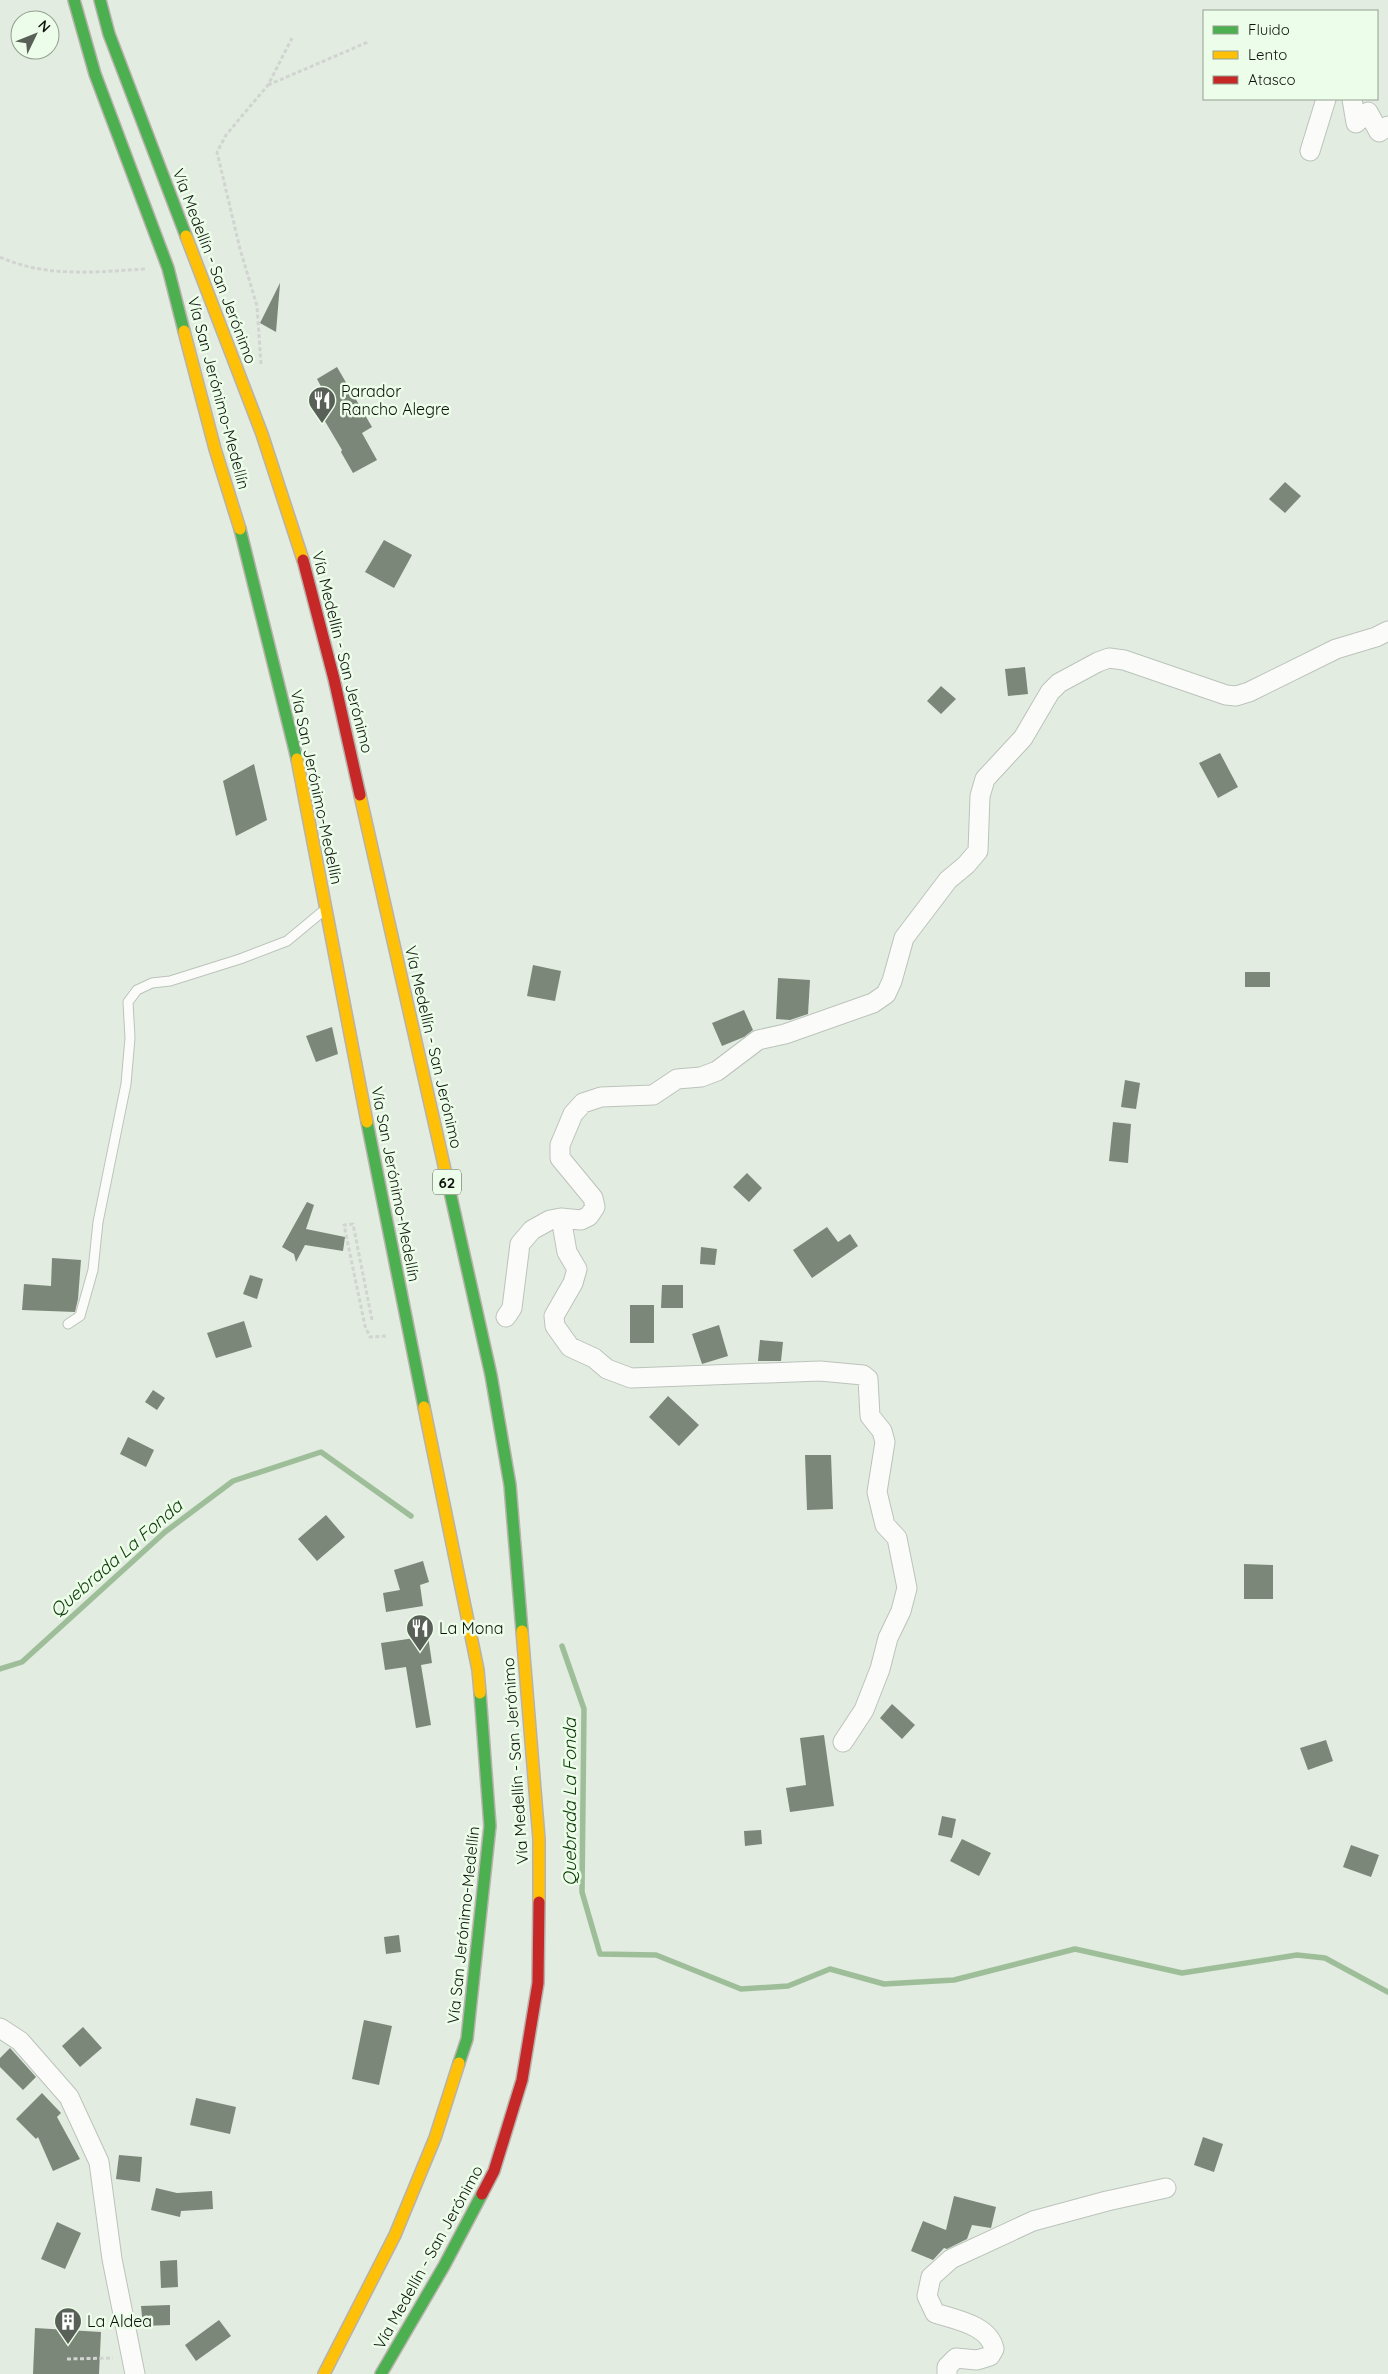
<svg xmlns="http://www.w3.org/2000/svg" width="1388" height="2374" font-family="Quicksand,sans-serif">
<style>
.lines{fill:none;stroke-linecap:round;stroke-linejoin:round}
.stream{stroke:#9ebe99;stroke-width:5.5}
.building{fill:#7b8779}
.lane-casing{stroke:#bcc3bb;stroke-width:11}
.street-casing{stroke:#bcc3bb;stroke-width:21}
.fast-casing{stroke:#b8b2ad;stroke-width:14}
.slow-casing{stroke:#b8b2ad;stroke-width:14}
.jam-casing{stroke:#b8b2ad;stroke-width:14}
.path{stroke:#d2d4d2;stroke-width:3;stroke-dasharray:4 2.5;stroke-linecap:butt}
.lane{stroke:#fbfcfa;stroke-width:9}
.street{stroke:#fbfcfa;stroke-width:19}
.fast{stroke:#4caf50;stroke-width:11}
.slow{stroke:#ffc107;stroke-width:11}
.jam{stroke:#c62828;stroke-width:11}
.labels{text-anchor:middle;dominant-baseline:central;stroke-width:5;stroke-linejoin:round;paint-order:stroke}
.shield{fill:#ecfee9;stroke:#515a4f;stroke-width:1}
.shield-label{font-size:15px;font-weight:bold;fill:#0e140d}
.street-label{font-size:16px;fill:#0e140d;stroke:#ecfee9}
.poi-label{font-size:16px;fill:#0e140d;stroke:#ecfee9;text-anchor:start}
.water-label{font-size:18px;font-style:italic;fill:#0e3908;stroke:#ecfee9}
</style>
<rect width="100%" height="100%" fill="#e2ece0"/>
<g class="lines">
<path class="stream" d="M562,1646L584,1709L582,1892L600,1954L656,1955L741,1989L788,1986L830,1969L884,1984L954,1980L1075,1949L1182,1973L1297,1955L1325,1958L1388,1992
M0,1669L22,1662L165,1532L233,1481L321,1452L411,1516"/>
</g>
<path class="building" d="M280,283V284L276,332L260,323Z
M337,367L372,427L362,433L377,460L353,473L341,452L342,450L313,401L325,394L317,379Z
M1285,482L1301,496L1285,513L1269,499Z
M384,540L412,555L394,588L365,572Z
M1025,667L1028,694L1008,696L1005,669Z
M941,686L956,699L941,714L927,701Z
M1220,753L1238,787L1218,798L1199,763Z
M254,764L267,820L236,836L223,781Z
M533,965L561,971L555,1001L527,996Z
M1245,972H1270V987H1245Z
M778,978L810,980L808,1014L790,1020L776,1019Z
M744,1010L753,1030L744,1037L722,1046L712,1023Z
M332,1027L338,1054L316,1062L306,1036Z
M1125,1080L1140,1083L1136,1109L1121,1107Z
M1113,1122L1131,1124L1128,1163L1109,1161Z
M747,1173L762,1188L749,1202L733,1187Z
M307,1202L314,1205L306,1229L345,1237L343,1251L305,1245L296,1262L294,1254L282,1247Z
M827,1227L838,1242L850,1234L858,1246L812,1278L793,1250Z
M701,1247L717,1249L715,1265L700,1264Z
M52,1258L81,1260L78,1299L75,1312L22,1310L24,1284L51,1286Z
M250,1275L263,1279L257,1299L243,1294Z
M662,1285H683V1308H661Z
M630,1305H654V1343H630Z
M244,1321L252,1347L216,1358L207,1333Z
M719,1325L728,1356L702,1364L692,1334Z
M760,1340L783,1342L781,1361H758Z
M153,1390L165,1398L157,1410L145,1402Z
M668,1396L699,1425L679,1446L649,1417Z
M128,1437L154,1450L146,1467L120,1454Z
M805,1455H831L833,1509L807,1510Z
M326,1515L345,1537L317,1561L298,1539Z
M423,1561L429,1582L420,1585L423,1606L386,1612L383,1593L400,1590L394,1570Z
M1244,1564L1273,1565V1599H1244Z
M428,1636L432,1663L421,1665L431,1725L416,1728L406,1667L385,1670L381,1643Z
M892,1704L915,1725L902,1739L880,1718Z
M824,1735L834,1806L790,1812L786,1788L806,1785L800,1738Z
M1326,1740L1333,1761L1308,1770L1300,1748Z
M942,1816L956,1819L952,1838L938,1835Z
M761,1830L762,1844L745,1846L744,1831Z
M962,1839L991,1853L979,1876L950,1861Z
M1351,1845L1379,1855L1371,1877L1343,1867Z
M399,1935L401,1952L386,1954L384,1937Z
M364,2020L392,2026L379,2085L352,2079Z
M83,2027L102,2048L80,2067L62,2046Z
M10,2048L36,2077L23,2090L0,2067V2058Z
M42,2093L61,2113L57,2117L80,2159L53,2171L38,2137L36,2139L16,2119Z
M196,2098L236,2107L230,2134L190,2125Z
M1203,2137L1223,2144L1214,2172L1194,2165Z
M119,2155L142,2157L140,2182L116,2179Z
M156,2188L177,2193L212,2191L213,2209L181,2211L180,2217L151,2210Z
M954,2196L996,2207L991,2228L972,2225L967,2239L947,2249L944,2248L933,2260L911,2251L923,2221L946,2230Z
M57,2222L81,2233L65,2269L41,2259Z
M177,2260L178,2287L161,2288L160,2261Z
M170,2305V2325L143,2326L141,2306Z
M219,2320L231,2336L196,2361L185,2345Z
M35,2328L101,2332L99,2374H33Z"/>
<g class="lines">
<g class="lane-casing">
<path id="lane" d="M68,1324L80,1316L93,1270L98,1222L126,1084L130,1038L128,1002L137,990L152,983L170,981L240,959L287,941L322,912"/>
</g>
<g class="street-casing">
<path id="street" d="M1352,99L1356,123L1368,112L1379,132L1388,126
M1310,151L1326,99
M561,1218L567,1252L577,1269L573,1283L554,1316L555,1326L570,1347L594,1358L607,1369L631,1378L820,1371L863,1375L868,1379L870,1416L882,1431L885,1442L877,1492L885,1525L897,1538L907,1588L901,1611L888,1638L880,1669L864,1710L843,1742
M506,1317L512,1308L520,1244L532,1230L550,1220L561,1218L581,1220L589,1216L595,1207L593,1198L560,1158V1145L573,1114L583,1103L601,1097L653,1095L677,1079L701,1077L717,1071L758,1040L785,1034L873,1003L886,994L892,981L904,938L948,880L966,865L978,851L980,796L985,779L1023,738L1050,692L1059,683L1098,662L1109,658L1124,660L1226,695L1236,696L1249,692L1336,649L1376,637L1388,631
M0,2028L20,2041L69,2097L99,2162L112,2259L135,2374
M947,2374V2367L956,2358L977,2360L990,2356L994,2349C989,2325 956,2320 935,2313L927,2296L931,2277L951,2259L1033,2221L1107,2201L1166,2188"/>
</g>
<g class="fast-casing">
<path id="fast" d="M74,0L95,74L168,268L184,331
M100,0L109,34L186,236
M240,529L297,759
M367,1122L424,1407
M448,1183L491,1375L510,1485L522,1631
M459,2063L467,2039L490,1826L480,1693
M381,2374L444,2266L482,2194"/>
</g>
<g class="slow-casing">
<path id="slow" d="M186,236L262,434L303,560
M184,331L215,449L240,529
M297,759L367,1122
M360,795L448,1183
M424,1407L478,1670L480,1693
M522,1631L539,1839V1902
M324,2374L395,2235L435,2138L459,2063"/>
</g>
<g class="jam-casing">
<path id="jam" d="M303,560L334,679L360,795
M482,2194L494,2171L522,2080L538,1983L539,1902"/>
</g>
<path class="path" d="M268,85L368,42
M0,257C47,278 95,272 145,269
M261,364L257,306L240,249L217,152L226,135L268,85L292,38
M372,1320L353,1224L344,1225L365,1326L370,1337L387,1336
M67,2359L113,2358"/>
<use href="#lane" class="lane"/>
<use href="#street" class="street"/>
<use href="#fast" class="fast"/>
<use href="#slow" class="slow"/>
<use href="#jam" class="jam"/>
</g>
<defs>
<g id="restaurant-pin" transform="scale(1.4375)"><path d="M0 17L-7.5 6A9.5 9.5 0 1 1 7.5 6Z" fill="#586057" stroke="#ecfee9"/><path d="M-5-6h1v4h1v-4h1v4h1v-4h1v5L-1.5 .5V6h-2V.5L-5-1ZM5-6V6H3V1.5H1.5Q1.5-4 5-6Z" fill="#fff"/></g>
<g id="building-pin" transform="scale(1.4375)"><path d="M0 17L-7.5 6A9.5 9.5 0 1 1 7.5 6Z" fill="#586057" stroke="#ecfee9"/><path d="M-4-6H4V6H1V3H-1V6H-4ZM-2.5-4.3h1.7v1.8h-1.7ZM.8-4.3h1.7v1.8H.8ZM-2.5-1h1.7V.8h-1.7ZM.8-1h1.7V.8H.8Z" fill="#fff"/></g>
</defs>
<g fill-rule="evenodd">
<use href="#restaurant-pin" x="322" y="400"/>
<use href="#restaurant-pin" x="420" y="1628"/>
<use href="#building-pin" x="68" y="2321"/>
</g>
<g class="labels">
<rect class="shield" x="433" y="1169.5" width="28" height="25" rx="4"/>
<g class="shield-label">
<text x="447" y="1182">62</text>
</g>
<g class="street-label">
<text transform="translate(215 266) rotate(69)">Vía Medellín - San Jerónimo</text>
<text transform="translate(219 393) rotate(75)">Vía San Jerónimo-Medellín</text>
<text transform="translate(343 652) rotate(76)">Vía Medellín - San Jerónimo</text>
<text transform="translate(317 787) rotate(78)">Vía San Jerónimo-Medellín</text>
<text transform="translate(434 1047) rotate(77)">Vía Medellín - San Jerónimo</text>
<text transform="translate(396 1184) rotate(79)">Vía San Jerónimo-Medellín</text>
<text transform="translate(515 1761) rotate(-94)">Vía Medellín - San Jerónimo</text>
<text transform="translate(463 1925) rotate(-84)">Vía San Jerónimo-Medellín</text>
<text transform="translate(428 2257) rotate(-61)">Vía Medellín - San Jerónimo</text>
</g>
<g class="poi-label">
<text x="341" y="391">Parador<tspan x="341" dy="18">Rancho Alegre</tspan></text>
<text x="439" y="1628">La Mona</text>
<text x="87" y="2321">La Aldea</text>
</g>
<g class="water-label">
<text transform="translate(116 1558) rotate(-41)">Quebrada La Fonda</text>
<text transform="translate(569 1802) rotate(-90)">Quebrada La Fonda</text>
</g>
</g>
<rect x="1203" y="10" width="175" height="90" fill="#ecfee9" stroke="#93a091"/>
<rect x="1213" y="26" width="25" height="8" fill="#4caf50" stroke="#93a091"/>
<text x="1248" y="35" font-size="15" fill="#0e140d">Fluido</text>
<rect x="1213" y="51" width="25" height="8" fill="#ffc107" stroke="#93a091"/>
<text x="1248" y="60" font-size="15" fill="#0e140d">Lento</text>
<rect x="1213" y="76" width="25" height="8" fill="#c62828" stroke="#93a091"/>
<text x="1248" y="85" font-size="15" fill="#0e140d">Atasco</text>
<g transform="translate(35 35) rotate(47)"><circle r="24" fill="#ecfee9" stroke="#93a091"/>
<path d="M0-4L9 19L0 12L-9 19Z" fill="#586057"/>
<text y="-8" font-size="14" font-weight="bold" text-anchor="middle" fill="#0e140d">N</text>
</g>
</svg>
